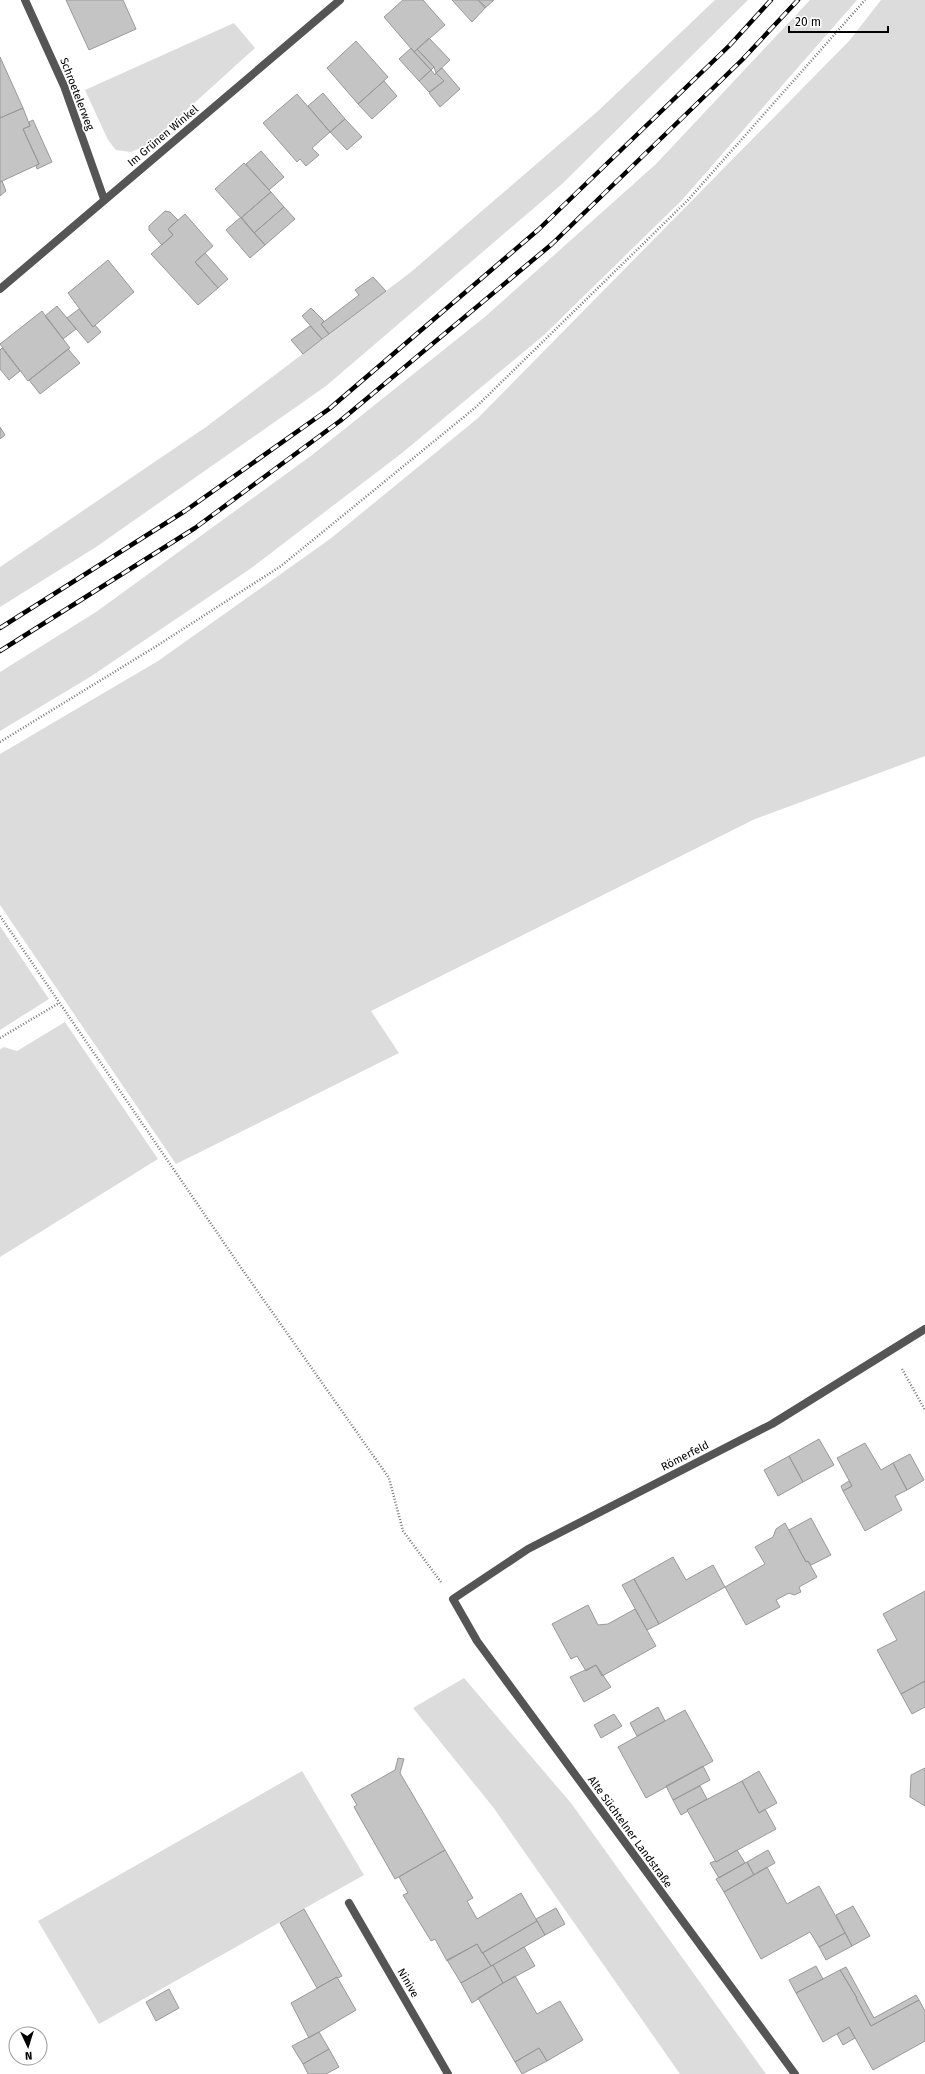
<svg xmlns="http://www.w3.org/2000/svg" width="925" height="2074" font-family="'Fira Sans',sans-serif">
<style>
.green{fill:#dcdcdc}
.building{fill:#c4c4c4;stroke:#999}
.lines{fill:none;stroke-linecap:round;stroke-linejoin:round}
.path{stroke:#777;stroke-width:2.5;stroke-dasharray:1 2;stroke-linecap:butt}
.minor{stroke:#555;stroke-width:8}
.rail-casing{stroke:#000;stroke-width:4.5}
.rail{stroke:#fff;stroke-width:3;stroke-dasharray:9;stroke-linecap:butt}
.labels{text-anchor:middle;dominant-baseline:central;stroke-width:3.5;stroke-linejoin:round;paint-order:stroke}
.street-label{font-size:11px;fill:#000;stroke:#fff}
</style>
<rect width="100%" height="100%" fill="#fff"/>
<path class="green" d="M715,0H748L562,184L326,386L96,547L0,607V567L206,427L411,272L598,111Z
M810,0H857L682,200L544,335L402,453L250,569L90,677L0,731V672L96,612L312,455L486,316L656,164Z
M881,0H925V756L755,819L371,1011L399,1053L176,1164L0,905V754L158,661L330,539L478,418L849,41Z
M234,23L255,48L149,144L131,152L116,150L108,140L85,90Z
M0,926L49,999L0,1030Z
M65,1022L158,1159L0,1257V1049L4,1047L17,1051Z
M464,1678L571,1803L766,2074H680L493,1807L413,1708Z
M302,1771L364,1875L99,2024L38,1921Z"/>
<path class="building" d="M66,0H123L136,29L89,50Z
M403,0H423L445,25L414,52L384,17Z
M452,0H478L486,7L472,22Z
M478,0H494L485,8Z
M429,38L450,60L436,73L434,67L417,49Z
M356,41L388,77L358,104L327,68Z
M411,48L431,70L419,81L399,59Z
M417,49L434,67L431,70L414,52Z
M0,57L23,108L0,118Z
M442,68L460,89L440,107L429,93L444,81L436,73Z
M431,70L435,75L436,73L444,81L429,92L419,81Z
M384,81L397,96L372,119L358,104Z
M323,93L345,119L330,132L308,106Z
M297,94L330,132L312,148L319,155L306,166L300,159L297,162L263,123Z
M23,108L30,126L23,129L39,164L0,182V118Z
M345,119L362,137L347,150L330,132Z
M33,120L52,162L37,169L36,166L39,164L23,129L30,126L29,122Z
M261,151L284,177L269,190L246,164Z
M244,163L271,192L241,218L215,189Z
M2,181L6,191L0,196V182Z
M271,192L284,207L254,233L241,218Z
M284,207L295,219L265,245L254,233Z
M165,211L170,212L178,220L168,229L173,235L162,245L149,230V226Z
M185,214L213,246L195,262L218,288L198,305L151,254L173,235L168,229Z
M241,217L265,245L250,258L226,230Z
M205,253L228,279L218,288L195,262Z
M108,260L134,292L93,327L68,293Z
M373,277L386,291L329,334L321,324L359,295L355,290Z
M57,306L76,329L63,339L45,316Z
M311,308L324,321L321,324L329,334L322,339L302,316Z
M79,309L93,327L95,325L101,332L88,343L67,318Z
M42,311L70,348L28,381L0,344Z
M310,326L322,339L303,354L291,340Z
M2,348L20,371L9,380L0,369V350Z
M68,349L80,363L40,394L29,380Z
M0,427L5,435L0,439Z
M819,1439L834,1465L803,1482L789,1456Z
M865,1443L881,1470L893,1463L907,1490L895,1496L902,1510L865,1531L843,1491L852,1486L837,1458Z
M910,1454L924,1480L907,1490L893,1463Z
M789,1456L803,1482L778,1496L764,1470Z
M849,1481L852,1486L843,1491L841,1486Z
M811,1518L831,1555L811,1565L808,1561L806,1562L789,1530Z
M785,1523L806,1562L808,1561L817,1577L799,1587L801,1592L794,1595L789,1593L776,1600L780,1607L746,1625L725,1587L765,1564L755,1547L773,1537L776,1529Z
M673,1557L686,1580L713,1565L725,1587L659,1624L634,1579Z
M634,1579L659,1624L647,1630L622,1585Z
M925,1591V1681L901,1694L877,1650L897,1640L883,1614Z
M588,1605L598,1625L608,1624L635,1609L656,1646L604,1675L602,1676L596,1665L586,1671L577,1656L571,1659L552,1624Z
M596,1665L611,1687L584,1702L570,1677Z
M925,1681V1707L912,1714L901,1694Z
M658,1707L665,1721L637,1736L630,1723Z
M685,1710L713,1761L646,1798L618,1747Z
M614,1714L622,1726L601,1738L594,1725Z
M398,1758L404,1759L400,1773L445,1850L395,1879L354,1807L357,1805L351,1795L395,1770Z
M703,1766L710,1780L673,1800L666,1786Z
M925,1768V1806L910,1797L911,1775Z
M759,1771L777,1803L759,1813L742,1781Z
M742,1781L759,1813L765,1809L776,1829L716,1862L687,1810Z
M700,1786L707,1799L687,1810L688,1811L681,1815L673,1800Z
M445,1850L473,1898L467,1901L477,1919L521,1893L537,1921L482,1953L477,1944L447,1961L435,1939L431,1941L403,1895L408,1893L399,1877Z
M737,1850L745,1863L719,1878L710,1863L715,1861L716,1862Z
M768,1850L775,1863L754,1875L747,1862Z
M747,1862L754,1875L724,1892L716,1879Z
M767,1867L787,1904L819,1886L845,1933L819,1947L810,1932L761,1959L724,1892Z
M853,1906L870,1936L852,1946L836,1915Z
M556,1908L565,1924L545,1935L536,1919Z
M304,1909L342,1976L338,1978L337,1977L317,1988L280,1923Z
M537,1921L545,1935L491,1966L483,1953Z
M845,1933L852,1946L826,1960L819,1947Z
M477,1944L491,1966L461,1983L447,1960Z
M524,1947L535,1966L503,1983L493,1965Z
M493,1965L503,1983L472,2003L461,1983Z
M816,1966L823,1979L796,1993L789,1980Z
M846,1967L874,2018L916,1995L919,2000L871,2026L856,1998H857L840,1970Z
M840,1970L857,1998H856L871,2026L919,2000L925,2011V2041L873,2070L849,2027L823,2042L796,1993Z
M515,1976L537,2014L560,2001L583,2040L547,2061L539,2048L515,2062L478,1998Z
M337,1977L356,2010L309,2038L291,2003Z
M169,1989L179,2008L156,2021L146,2002Z
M849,2027L855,2038L843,2045L837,2034Z
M319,2032L329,2049L303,2064L292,2046Z
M539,2048L547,2061L522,2074L515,2062Z
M329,2049L339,2067L326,2074H308L303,2064Z"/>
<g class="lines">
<path class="path" d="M0,742L155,647L281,566L476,407L688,200L865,0
M0,916L244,1272L389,1478L403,1531L441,1582
M0,1038L59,1003
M902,1369L925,1410"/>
<path class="minor" d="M25,0L64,86L104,199
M0,289L340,0
M349,1903L448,2074
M795,2074L477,1641L453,1599L528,1549L772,1424L925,1329"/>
<g class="rail-casing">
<path id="rail" d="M0,628L185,511L329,409L538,230L730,45L771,0
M0,651L195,528L340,421L552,244L742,60L798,0"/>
</g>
<use href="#rail" class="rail"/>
</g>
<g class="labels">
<g class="street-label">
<text transform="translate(77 94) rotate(69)">Schroetelerweg</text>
<text transform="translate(163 136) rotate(-40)">Im Grünen Winkel</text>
<text transform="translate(685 1456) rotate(-27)">Römerfeld</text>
<text transform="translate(630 1832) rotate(54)">Alte Süchtelner Landstraße</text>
<text transform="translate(408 1983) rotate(60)">Ninive</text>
</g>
</g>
<g transform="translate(28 2046) rotate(176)"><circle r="19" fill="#ffffff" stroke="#999999"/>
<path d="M0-3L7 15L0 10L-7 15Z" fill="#000000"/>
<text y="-6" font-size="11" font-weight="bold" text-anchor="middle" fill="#000000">N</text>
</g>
<path d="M789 26v6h99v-6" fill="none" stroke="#000000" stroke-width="2"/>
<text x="795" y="26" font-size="12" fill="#000000" stroke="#ffffff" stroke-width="3" paint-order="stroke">20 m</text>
</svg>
